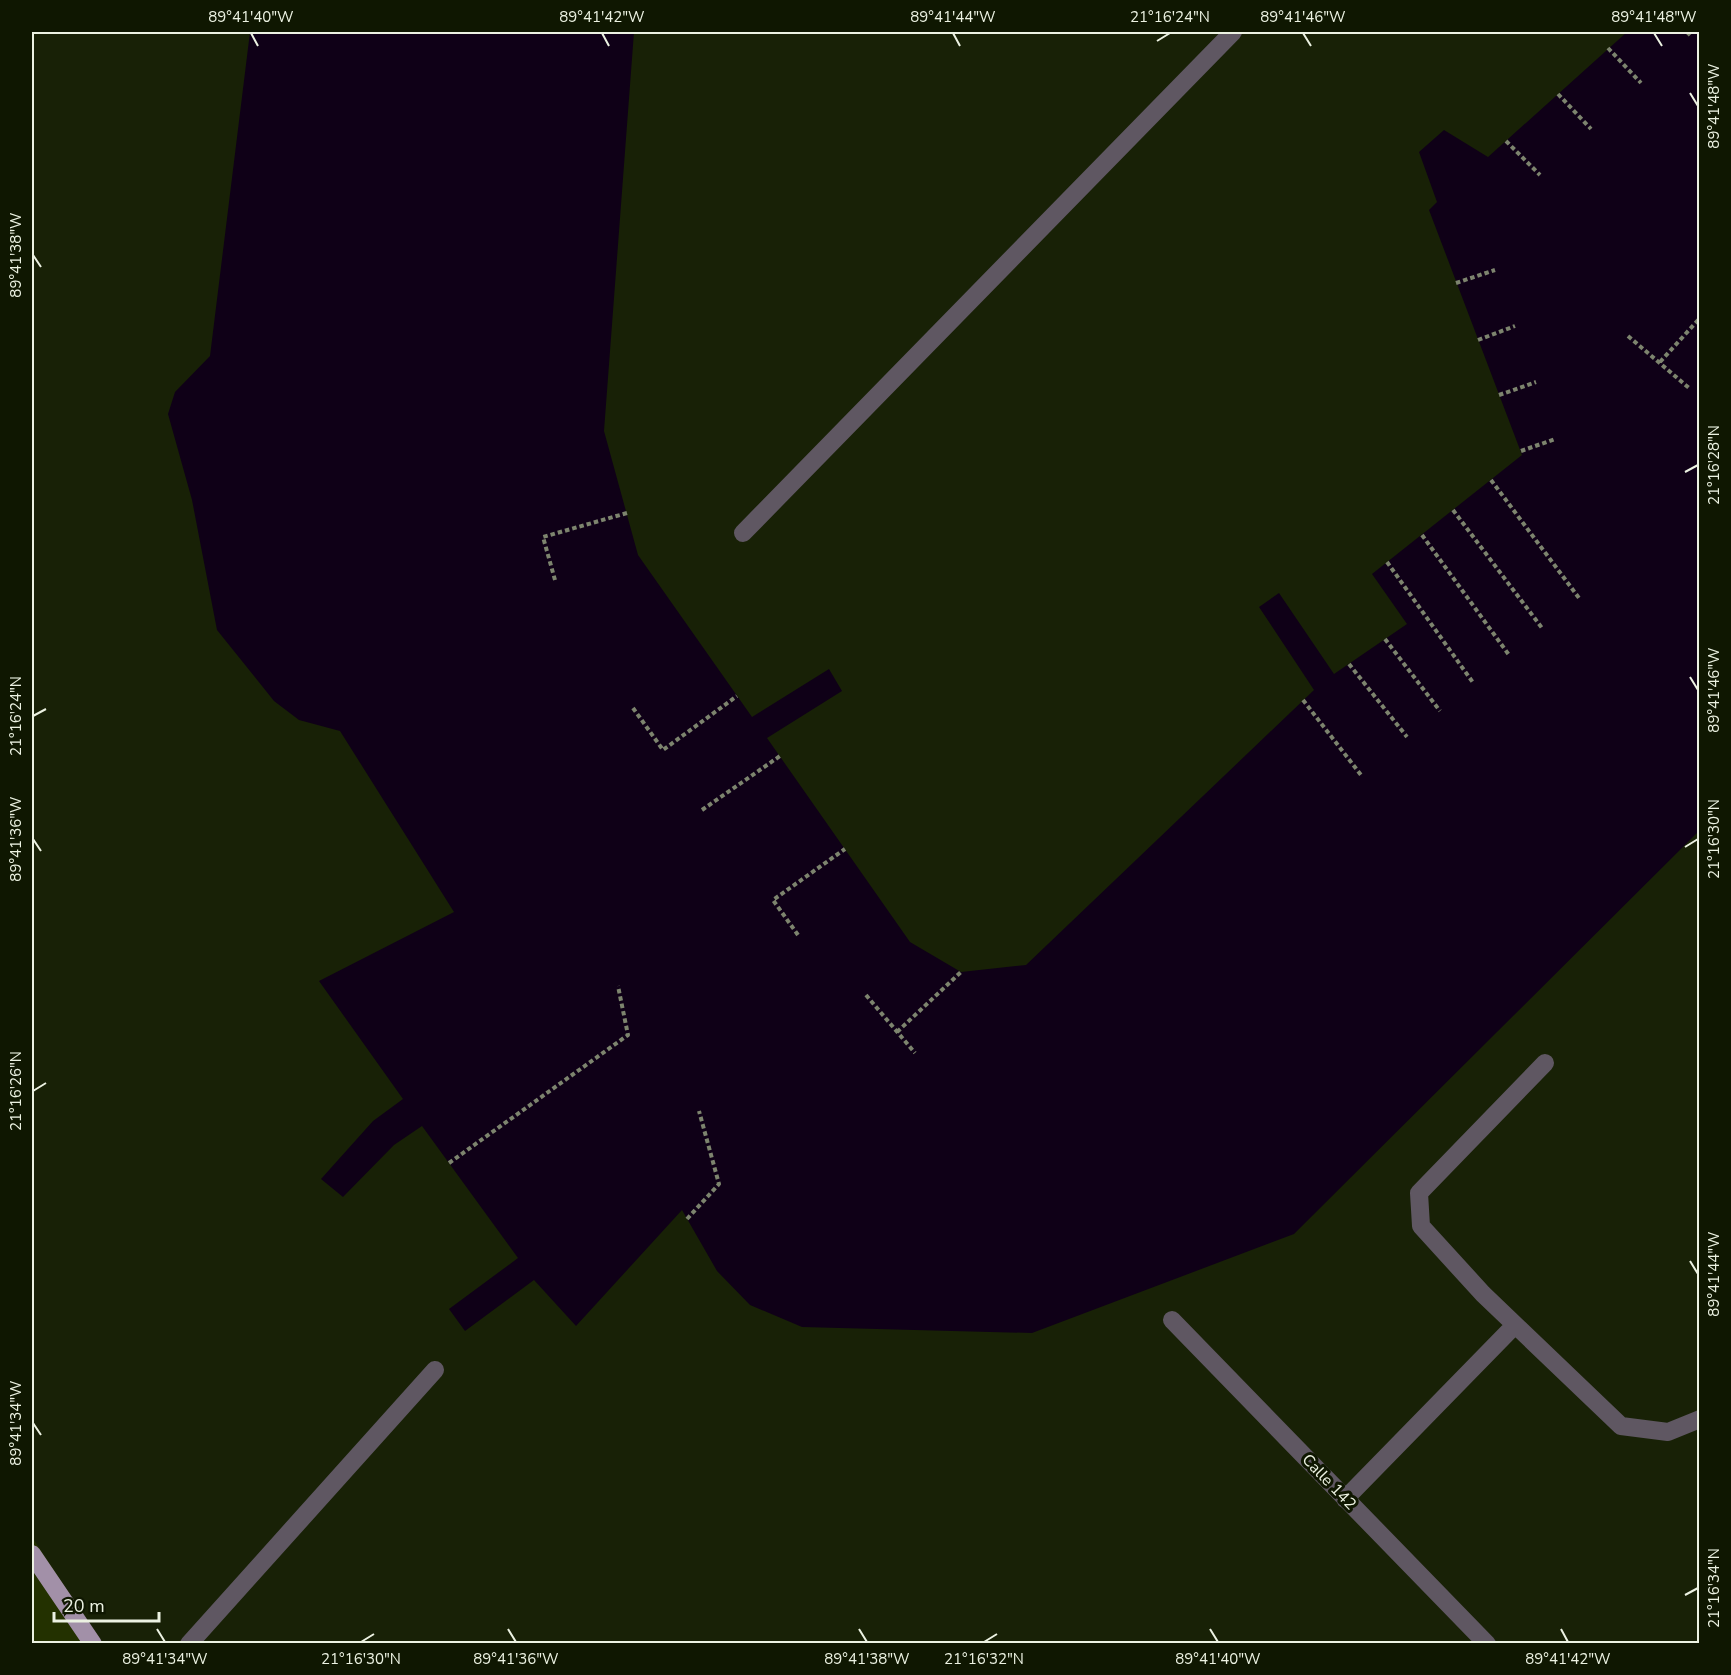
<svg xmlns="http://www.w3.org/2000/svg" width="1731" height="1675" font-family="'Nunito Sans',sans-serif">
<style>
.green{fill:#233100}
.water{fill:#0f0017}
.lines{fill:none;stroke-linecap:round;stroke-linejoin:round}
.path{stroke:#7d846e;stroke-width:4;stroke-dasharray:4.5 3;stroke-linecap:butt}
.lane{stroke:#5f5762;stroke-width:18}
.primary{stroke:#a290a8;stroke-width:18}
.ticks{fill:none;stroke:#ecf2e2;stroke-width:2}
.labels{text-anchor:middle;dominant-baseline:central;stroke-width:6;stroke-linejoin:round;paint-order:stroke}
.street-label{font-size:16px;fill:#ecf2e2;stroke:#0f1701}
.neatline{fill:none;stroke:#ecf2e2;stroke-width:2}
.ticks-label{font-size:15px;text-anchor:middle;fill:#ecf2e2}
</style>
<rect width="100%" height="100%" fill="#182106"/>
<path class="green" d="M32,1537L102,1643H32Z"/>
<path class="water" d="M250,32H634L604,431L638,555L752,717L829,669L842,691L767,738L910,942L961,972L1026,965L1314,690L1259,607L1279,593L1334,674L1407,624L1372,574L1522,455L1429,210L1437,202L1419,152L1444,130L1488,157L1627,32H1699V831L1294,1234L1032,1333L802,1327L750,1305L717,1271L682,1210L576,1326L534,1280L465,1331L449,1309L518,1258L422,1126L394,1145L343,1197L321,1179L373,1121L403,1099L319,981L454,912L340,731L299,720L274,701L217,630L192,500L168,414L175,392L210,356Z"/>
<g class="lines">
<path class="path" d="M1687,32L1692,37
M1608,48L1641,83
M1558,94L1591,129
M1506,141L1540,175
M1456,283L1495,270
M1628,336L1689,388
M1478,340L1515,326
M1660,362L1700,318
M1499,395L1536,382
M1521,451L1555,439
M1491,480L1579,598
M1453,510L1542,628
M1422,535L1509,655
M1387,562L1474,684
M555,580L543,537L627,513
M1385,639L1440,711
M1349,664L1407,737
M1303,700L1361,775
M633,708L663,750L737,696
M702,810L780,756
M798,935L773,900L845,849
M866,995L915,1053
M897,1032L961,972
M449,1163L628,1035L618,986
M687,1219L719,1184L699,1111"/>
<path class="lane" d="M743,533L1233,32
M1545,1063L1419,1193L1421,1226L1483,1294L1621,1426L1668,1432L1700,1419
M1172,1320L1487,1644
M1345,1499L1515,1325
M189,1644L435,1370"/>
<path class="primary" d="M32,1554L93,1644"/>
</g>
<path class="ticks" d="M251,33L258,46M602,33L609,46M953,33L960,46M1303,33L1311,46M1654,33L1662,46M1157,41L1170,33M1690,93L1698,106M33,255L41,267M1685,472L1698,465M1690,677L1698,690M33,716L46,709M33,839L41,851M1685,847L1698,839M33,1091L46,1083M1690,1261L1698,1274M33,1423L41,1435M1685,1595L1698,1588M157,1629L165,1642M508,1629L516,1642M859,1629L867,1642M1210,1629L1218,1642M1561,1629L1568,1642M361,1642L374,1634M984,1642L997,1634"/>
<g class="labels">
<g class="street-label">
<text transform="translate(1329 1482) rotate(46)">Calle 142</text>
</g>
</g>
<rect width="1731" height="1675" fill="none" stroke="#0f1701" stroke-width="66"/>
<path d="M54 1612v9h105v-9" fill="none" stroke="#ecf2e2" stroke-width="3"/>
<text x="63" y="1612" font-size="18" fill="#ecf2e2" stroke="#0f1701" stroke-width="4.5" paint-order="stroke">20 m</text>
<rect x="33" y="33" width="1665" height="1609" class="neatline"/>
<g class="ticks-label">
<text x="251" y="22">89°41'40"W</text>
<text x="602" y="22">89°41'42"W</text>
<text x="953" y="22">89°41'44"W</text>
<text x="1170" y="22">21°16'24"N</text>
<text x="1303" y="22">89°41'46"W</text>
<text x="1654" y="22">89°41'48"W</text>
<text transform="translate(1714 106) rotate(-90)" y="5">89°41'48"W</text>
<text transform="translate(16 255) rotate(-90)" y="5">89°41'38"W</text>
<text transform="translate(1714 465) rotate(-90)" y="5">21°16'28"N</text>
<text transform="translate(1714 690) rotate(-90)" y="5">89°41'46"W</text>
<text transform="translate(16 716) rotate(-90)" y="5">21°16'24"N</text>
<text transform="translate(16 839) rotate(-90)" y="5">89°41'36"W</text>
<text transform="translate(1714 839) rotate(-90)" y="5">21°16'30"N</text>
<text transform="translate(16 1091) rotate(-90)" y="5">21°16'26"N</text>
<text transform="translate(1714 1274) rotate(-90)" y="5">89°41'44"W</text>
<text transform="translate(16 1423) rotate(-90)" y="5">89°41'34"W</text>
<text transform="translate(1714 1588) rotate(-90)" y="5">21°16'34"N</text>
<text x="165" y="1664">89°41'34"W</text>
<text x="361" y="1664">21°16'30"N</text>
<text x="516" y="1664">89°41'36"W</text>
<text x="867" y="1664">89°41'38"W</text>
<text x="984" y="1664">21°16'32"N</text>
<text x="1218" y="1664">89°41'40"W</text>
<text x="1568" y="1664">89°41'42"W</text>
</g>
</svg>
